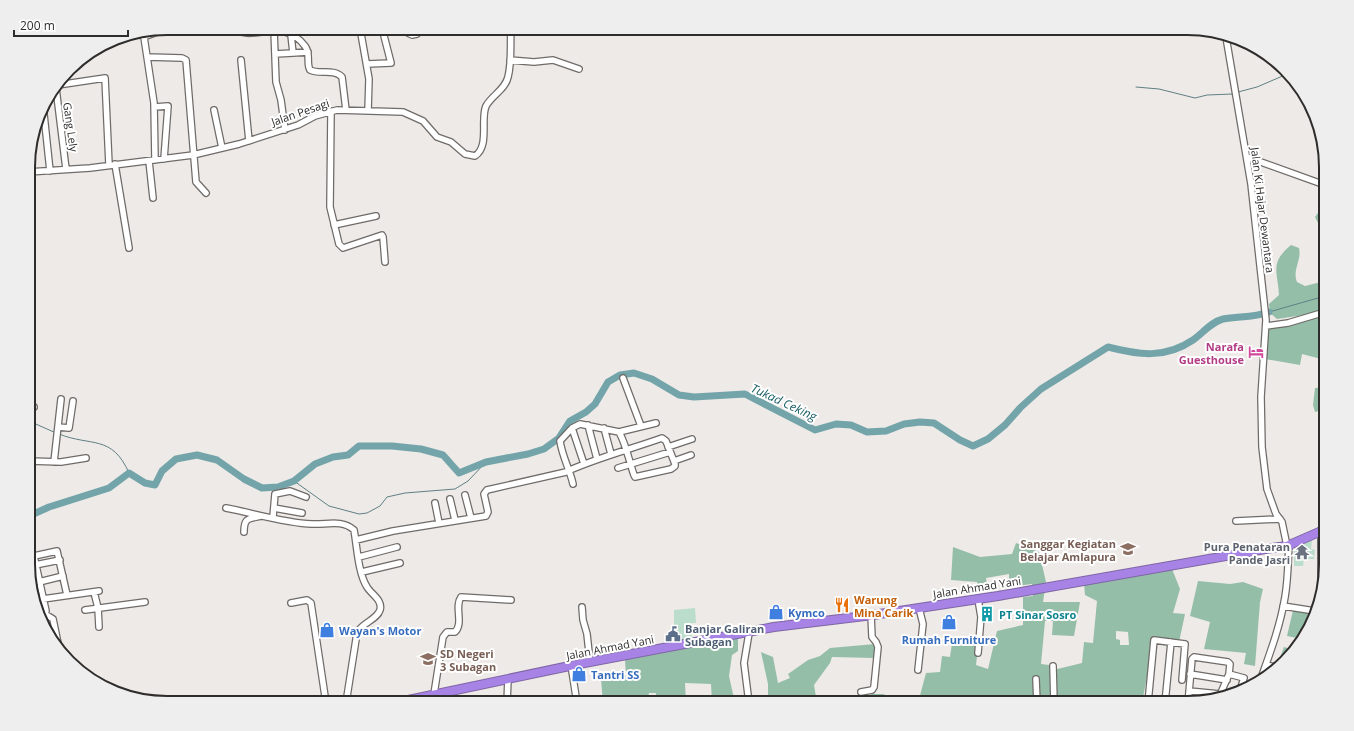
<svg xmlns="http://www.w3.org/2000/svg" width="1354" height="731" font-family="'Open Sans',sans-serif">
<style>
.green{fill:#bbddcb}
.forest{fill:#95bea9;fill-rule:evenodd}
.lines{fill:none;stroke-linecap:round;stroke-linejoin:round}
.stream{stroke:#5f8084;stroke-width:1}
.river{stroke:#73a4aa;stroke-width:7}
.minor-casing{stroke:#6f6b69;stroke-width:8}
.highway-casing{stroke:#7e65a5;stroke-width:10}
.minor{stroke:#fff;stroke-width:5.5}
.highway{stroke:#a883e6;stroke-width:8}
.labels{text-anchor:middle;dominant-baseline:central;stroke-width:4;stroke-linejoin:round;paint-order:stroke}
.street-label{font-size:11px;fill:#2f2d2c;stroke:#fff}
.hotel-label{font-size:11px;font-weight:bold;fill:#b23c85;stroke:#fff;text-anchor:end}
.education-label{font-size:11px;font-weight:bold;fill:#785e54;stroke:#fff;text-anchor:end}
.worship-label{font-size:11px;font-weight:bold;fill:#5b616d;stroke:#fff;text-anchor:end}
.food-label{font-size:11px;font-weight:bold;fill:#c56008;stroke:#fff;text-anchor:start}
.shop-label{font-size:11px;font-weight:bold;fill:#366cbe;stroke:#fff;text-anchor:start}
.culture-label{font-size:11px;font-weight:bold;fill:#0d838f;stroke:#fff;text-anchor:start}
.service-label{font-size:11px;font-weight:bold;fill:#4e5e75;stroke:#fff;text-anchor:start}
.water-label{font-size:12px;font-style:italic;fill:#175c64;stroke:#fff}
.rim{fill:none;stroke:#2f2d2c;stroke-width:2}
</style>
<rect width="100%" height="100%" fill="#eeeae7"/>
<path class="green" d="M1312,540L1311,549L1315,550L1314,559H1304L1303,566H1294V547Z
M695,608L696,623H692V642L674,645V610Z"/>
<path class="forest" d="M1325,203V223H1318L1315,217Z
M1291,245L1299,248C1302,260 1292,270 1297,282L1305,286L1325,281V310L1304,315L1277,319L1270,313L1269,304L1279,295C1278,272 1269,263 1291,245Z
M1325,313V360L1302,354L1300,365L1265,359L1269,327Z
M1326,387V409L1315,412L1313,405L1315,388Z
M1016,543L1039,552L1046,582L1043,602H1080L1074,636L1052,635L1053,621H1045L1041,664L1049,665V671L1082,663L1084,642L1093,643L1097,601L1085,595L1084,583L1172,569L1180,589L1173,613L1185,614L1178,647L1150,644V660L1142,703H918L926,673L940,672L942,656L950,657L953,636L979,639L976,665L988,669L997,631L1023,625V597L1033,596L1032,584L1009,587V574L986,578L988,592H978L977,582L951,580L953,547L980,557L1012,554ZM1116,631L1128,632L1129,645H1120V640L1116,639Z
M1198,581L1230,584L1243,582L1263,589L1260,602L1255,666L1244,664L1246,653L1204,649L1210,622L1190,616Z
M1294,606L1315,610L1312,626L1295,644L1297,638L1287,636Z
M738,638V651L732,655L729,676L735,703H712L711,684L685,683L686,703H655L656,693H649L647,703H637L625,697L626,703H603L601,679L626,675L625,660Z
M875,644L874,658L832,657L830,663L814,685L817,703H768V684L761,652L773,657L778,683L790,678L788,674L808,660L820,656L830,648Z
M1284,647L1291,649L1278,663Z
M871,694H884L889,701L901,703H874Z"/>
<g class="lines">
<path class="stream" d="M1136,87L1159,89L1195,98L1207,95L1233,94
M1238,92L1257,87L1285,75
M1269,312L1325,296
M29,421L56,433
M59,434C91,447 112,434 129,473
M294,481L329,506L359,514L367,513L380,506L387,497L405,493L455,489L468,481L486,462"/>
<path class="river" d="M29,516L49,507L109,488L129,473L145,483L155,485L162,471L176,459L197,455L217,460L244,479L262,488L278,487L294,481L315,464L333,457L348,455L359,446H392L421,449L443,455L459,473L486,462L528,454L544,449L559,438L570,421L586,412L595,404L608,382L620,375L634,373L652,379L679,395L694,397L745,394L815,430L836,424L851,425L867,432L886,431L904,424L920,422L934,423L960,440L973,446L988,439L1005,425L1021,407L1041,389L1108,347C1139,355 1165,359 1193,340C1203,333 1211,322 1223,319C1238,316 1253,318 1269,312"/>
<g class="minor-casing">
<path id="minor" d="M233,28C253,44 281,15 305,46C311,54 306,63 310,70C320,75 333,68 342,77L346,110
M360,28L369,79L368,111
M398,28L412,35L417,34L421,28
M274,30L276,82L281,100L285,130
M138,34L144,37L154,103L155,160
M291,35L293,53L308,52
M144,37L168,28
M1226,37L1251,184L1266,320L1261,397L1262,447L1267,489L1276,514L1282,522L1287,546
M275,54L293,53
M147,57L182,58L186,60L196,182L206,193
M241,60L249,141
M510,60L534,62L553,60L579,69
M367,64L391,63L382,28
M58,85L105,78L109,165
M56,88L66,169
M43,105L50,171
M154,107L168,106L164,159
M214,110L222,148
M331,111L330,207L339,244L343,248L382,235L383,237L385,262
M1247,157L1325,185
M149,161L153,198
M115,164L129,248
M28,172L90,168L193,155L239,144L298,125L315,116L337,110L403,112L423,121L437,137L451,142L465,154L475,156C490,146 480,119 486,106C492,95 505,90 508,77C512,62 510,44 511,28
M334,225L376,216
M1266,326L1288,323L1325,312
M623,378L641,426
M29,408L34,407
M588,425L597,459
M58,427L69,428L73,401
M572,428L584,464
M604,428L611,454
M619,432L656,423
M668,447L692,439
M29,461L61,462L86,458
M674,461L691,455
M54,462L61,399
M618,468L670,452
M465,495L471,518
M450,499L455,520
M435,503L439,523
M226,508C253,513 285,523 312,524C326,525 342,519 354,530C357,546 358,573 367,587C371,594 383,600 380,610C377,620 361,623 357,633L346,703
M274,508L302,513
M273,517L275,494L290,491L306,497
M1236,521L1280,519
M244,532C244,517 249,519 261,516
M356,540L393,531L486,516L488,512L484,494L487,490L566,472L570,470C600,457 631,449 662,438L666,441L675,464V466L671,469L635,477L634,475C629,461 626,444 619,432L580,424L572,428L560,441C562,456 570,470 573,484
M359,557L397,547
M35,565L60,560
M362,572L400,563
M39,582L63,576
M1321,587V530
M94,592L98,608L99,627
M36,600L99,591
M291,603L307,600L311,603L326,703
M1283,606L1315,611
M582,607L583,620L587,634L590,662
M85,610L145,602
M45,614L53,619L59,648
M42,617L46,611L34,556L57,551L67,595
M749,633L744,663L749,703
M978,653L981,617L978,599
M571,665L577,703
M1266,665L1275,667
M1053,666L1054,703
M918,670L923,624L919,608
M1190,674L1227,680
M1229,674L1244,678L1241,687
M1036,679L1037,703
M1260,681C1270,653 1280,627 1285,597C1288,580 1288,562 1289,544
M1189,691L1220,694
M861,692L872,690L874,687L878,647L876,642L872,637L871,615
M434,694L443,637L447,632H455C464,623 454,607 461,597L511,600
M1069,702V703
M507,703L508,679
M1148,703L1154,640L1185,644L1182,680
M1165,703L1171,642
M1188,703L1192,659L1194,657L1228,662L1230,664L1229,674L1220,695"/>
</g>
<g class="highway-casing">
<path id="highway" d="M394,703L579,664L774,627L873,615L998,596L1272,548L1287,546L1326,529"/>
</g>
<use href="#minor" class="minor"/>
<use href="#highway" class="highway"/>
</g>
<defs>
<g id="hotel-bare" transform="scale(1.2)"><path d="M-6-4.5h1.5V1H6V5H4.5V3h-9V5H-6ZM-4 0a1.8 1.8 0 1 1 3.6 0ZM.5 0V-2.5h3Q6-2.5 6 0Z" fill="#d1479c" stroke="#fff" stroke-width="2.5" paint-order="stroke"/></g>
<g id="school-bare" transform="scale(1.2)"><path d="M0-5L7-2L0 1L-7-2ZM-4 1L0 2.5L4 1V4Q0 6-4 4Z" fill="#8d6e63" stroke="#fff" stroke-width="2.5" paint-order="stroke"/></g>
<g id="temple-bare" transform="scale(1.2)"><path d="M0-6L5-2H3V0L6.5 2.5H4V6H1.5V3h-3V6H-4V2.5H-6.5L-3 0V-2H-5Z" fill="#6b7280" stroke="#fff" stroke-width="2.5" paint-order="stroke"/></g>
<g id="restaurant-bare" transform="scale(1.2)"><path d="M-5-6h1v4h1v-4h1v4h1v-4h1v5L-1.5 .5V6h-2V.5L-5-1ZM5-6V6H3V1.5H1.5Q1.5-4 5-6Z" fill="#e8710a" stroke="#fff" stroke-width="2.5" paint-order="stroke"/></g>
<g id="shop-bare" transform="scale(1.2)"><path d="M-5-2.5h2.3a2.7 3.5 0 0 1 5.4 0H5L5.5 6h-11ZM-1.5-2.5h3a1.5 2.3 0 0 0-3 0Z" fill="#3f7fe0" stroke="#fff" stroke-width="2.5" paint-order="stroke"/></g>
<g id="building-bare" transform="scale(1.2)"><path d="M-4-6H4V6H1V3H-1V6H-4ZM-2.5-4.3h1.7v1.8h-1.7ZM.8-4.3h1.7v1.8H.8ZM-2.5-1h1.7V.8h-1.7ZM.8-1h1.7V.8H.8Z" fill="#0f9aa8" stroke="#fff" stroke-width="2.5" paint-order="stroke"/></g>
<g id="civic-bare" transform="scale(1.2)"><path d="M-.6-6.5H3V-4.5H.6V-3L4-1V1h2V6H-6V1h2V-1L-.6-3ZM-1.2 2.5V6h2.4V2.5Z" fill="#5c6f8a" stroke="#fff" stroke-width="2.5" paint-order="stroke"/></g>
</defs>
<g fill-rule="evenodd">
<use href="#hotel-bare" x="1256" y="352"/>
<use href="#school-bare" x="1128" y="549"/>
<use href="#temple-bare" x="1302" y="552"/>
<use href="#restaurant-bare" x="842" y="605"/>
<use href="#shop-bare" x="776" y="612"/>
<use href="#building-bare" x="987" y="614"/>
<use href="#shop-bare" x="949" y="622"/>
<use href="#shop-bare" x="327" y="630"/>
<use href="#civic-bare" x="673" y="634"/>
<use href="#school-bare" x="428" y="659"/>
<use href="#shop-bare" x="579" y="674"/>
</g>
<g class="labels">
<g class="street-label">
<text transform="translate(300 112) rotate(-19)">Jalan Pesagi</text>
<text transform="translate(71 127) rotate(82)">Gang Lely</text>
<text transform="translate(1263 210) rotate(83)">Jalan Ki Hajar Dewantara</text>
<text transform="translate(977 587) rotate(-9)">Jalan Ahmad Yani</text>
<text transform="translate(610 647) rotate(-11)">Jalan Ahmad Yani</text>
</g>
<g class="hotel-label">
<text x="1244" y="346">Narafa<tspan x="1244" dy="13">Guesthouse</tspan></text>
</g>
<g class="education-label">
<text x="1116" y="543">Sanggar Kegiatan<tspan x="1116" dy="13">Belajar Amlapura</tspan></text>
<text x="440" y="653" text-anchor="start">SD Negeri<tspan x="440" dy="13">3 Subagan</tspan></text>
</g>
<g class="worship-label">
<text x="1290" y="546">Pura Penataran<tspan x="1290" dy="13">Pande Jasri</tspan></text>
</g>
<g class="food-label">
<text x="854" y="599">Warung<tspan x="854" dy="13">Mina Carik</tspan></text>
</g>
<g class="shop-label">
<text x="788" y="612">Kymco</text>
<text x="339" y="630">Wayan's Motor</text>
<text x="949" y="639" text-anchor="middle">Rumah Furniture</text>
<text x="591" y="674">Tantri SS</text>
</g>
<g class="culture-label">
<text x="999" y="614">PT Sinar Sosro</text>
</g>
<g class="service-label">
<text x="685" y="628">Banjar Galiran<tspan x="685" dy="13">Subagan</tspan></text>
</g>
<g class="water-label">
<text transform="translate(784 402) rotate(25)">Tukad Ceking</text>
</g>
</g>
<path d="M0 0H1354V731H0ZM167 35H1187A132 132 0 0 1 1319 167V564A132 132 0 0 1 1187 696H167A132 132 0 0 1 35 564V167A132 132 0 0 1 167 35Z" fill="#eee" fill-rule="evenodd"/>
<path class="rim" d="M167 35H1187A132 132 0 0 1 1319 167V564A132 132 0 0 1 1187 696H167A132 132 0 0 1 35 564V167A132 132 0 0 1 167 35Z"/>
<path d="M14 30v6h114v-6" fill="none" stroke="#2f2d2c" stroke-width="2"/>
<text x="20" y="30" font-size="12" fill="#2f2d2c" stroke="#ffffff" stroke-width="3" paint-order="stroke">200 m</text>
</svg>
